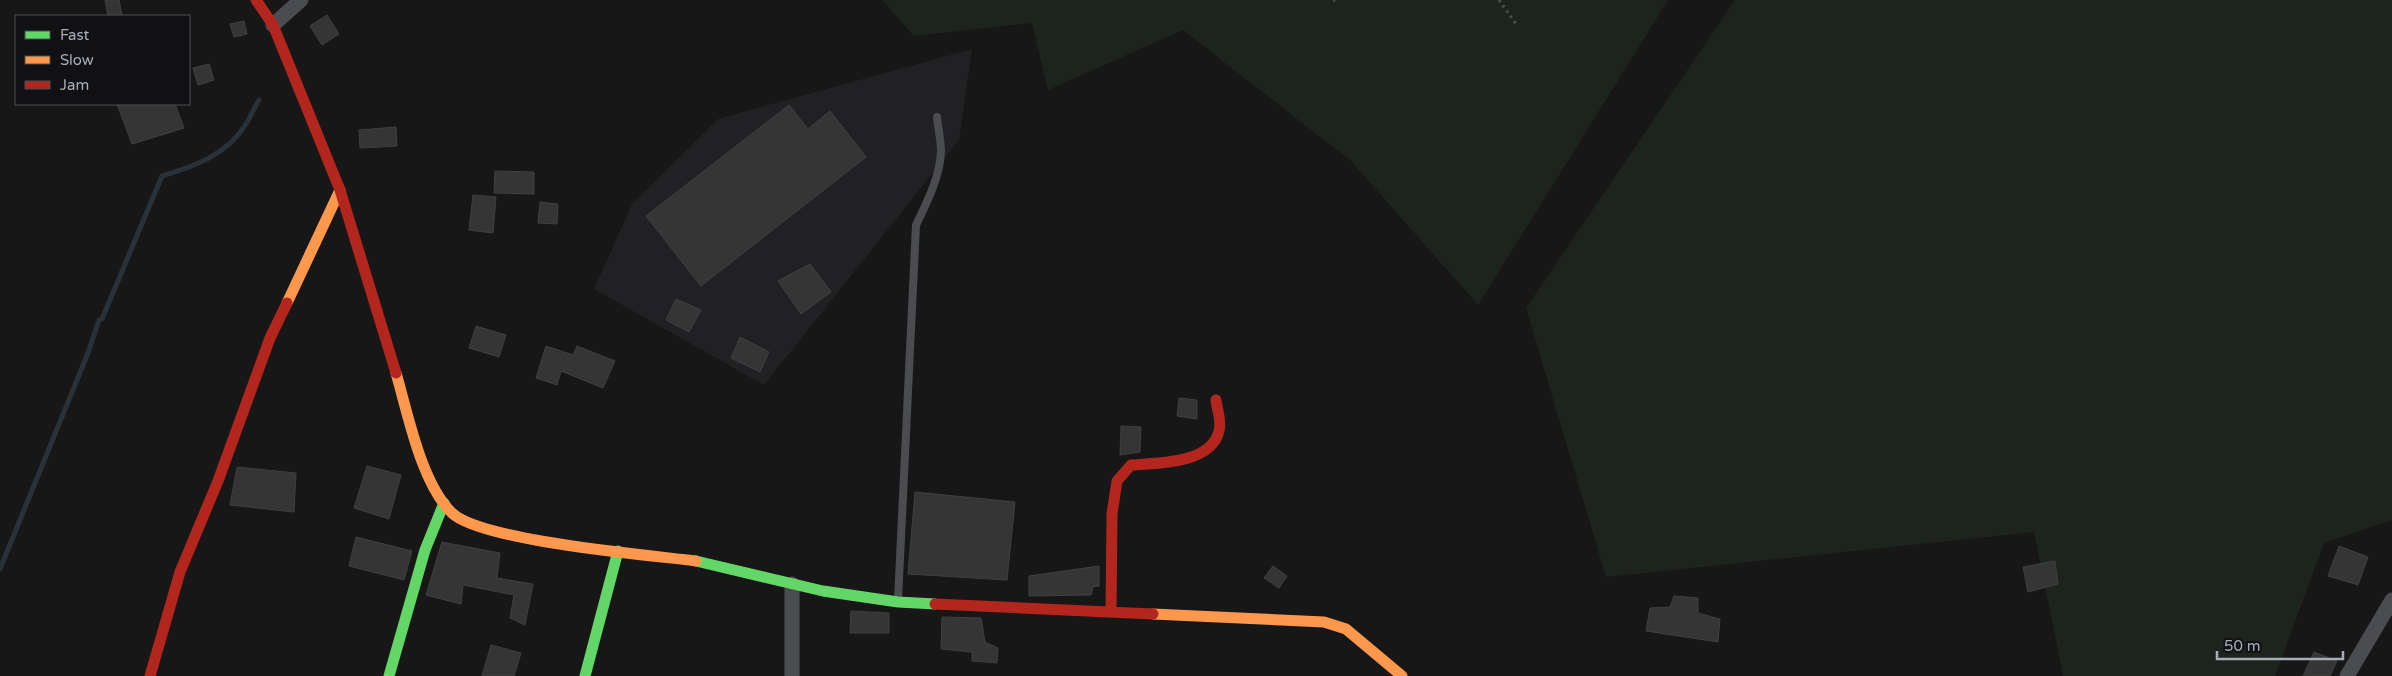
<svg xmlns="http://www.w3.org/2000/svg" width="2392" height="676" font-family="'Varela Round',sans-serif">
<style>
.built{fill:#212123}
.green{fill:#1d241e}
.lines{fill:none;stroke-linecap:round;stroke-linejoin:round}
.stream{stroke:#2a3239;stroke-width:5}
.building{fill:#353536;stroke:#3f4043}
.path{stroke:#4d4e52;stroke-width:3;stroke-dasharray:2.5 4;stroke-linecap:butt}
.lane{stroke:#4b4c50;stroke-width:8}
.street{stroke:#4b4c50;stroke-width:15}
.fast{stroke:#63d668;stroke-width:11}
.slow{stroke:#ff974d;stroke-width:11}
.jam{stroke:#b3261e;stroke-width:11}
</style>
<rect width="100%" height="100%" fill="#171717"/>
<path class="built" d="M972,49L959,140L764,385L594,289L632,204L718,119Z"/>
<path class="green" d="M882,0H1668L1478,305L1351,161L1183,30L1048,90L1032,23L914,36Z
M1735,0H2392V520L2324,543L2275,676H2063L2034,532L1606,577L1526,308Z"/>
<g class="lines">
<path class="stream" d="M0,569L88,353L99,320L102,319L162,176C195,166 227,155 246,124C251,116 254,108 259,100"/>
</g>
<path class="building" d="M105,0H119L122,16H108Z
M327,15L339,34L322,45L310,26Z
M244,21L247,34L234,37L230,24Z
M209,64L214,80L198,85L193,68Z
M117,104H175L184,128L132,144Z
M789,105L808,129L830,111L866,157L701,286L646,216Z
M396,127L397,146L360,148L359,130Z
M495,171L534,172V194L494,193Z
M473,195L496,197L493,233L469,230Z
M540,202L558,204L557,224L538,223Z
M810,264L831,292L801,314L778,281Z
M676,299L701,310L689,332L666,320Z
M476,326L506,335L499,357L469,348Z
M740,337L769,352L760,372L731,358Z
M546,346L573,355L577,346L615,361L603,388L561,371L557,385L536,378Z
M1179,398L1197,400V419L1177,416Z
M1121,426L1141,427L1140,452L1120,455Z
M367,466L401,475L389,519L354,508Z
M237,467L296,473L294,512L230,505Z
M915,492L1015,502L1007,580L908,574Z
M356,537L412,551L404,580L349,566Z
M442,542L500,553L497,578L533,584L525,625L510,618L514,595L463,585L461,604L426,595Z
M2339,546L2368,557L2358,585L2328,576Z
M2055,561L2058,584L2028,592L2023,567Z
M1099,566V586L1093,587L1091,595L1029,596V576Z
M1273,566L1287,576L1279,588L1264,578Z
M1674,596L1698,598V613L1720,619L1718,642L1646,631L1650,608L1670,607Z
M851,611L889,613V633H850Z
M942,617L981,618L985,642L998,648L997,663L972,661V652L941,649Z
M491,645L521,653L514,676H482Z
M2314,652L2337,661L2330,676H2303Z"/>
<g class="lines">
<path class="path" d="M1333,0H1336
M1499,0L1516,24"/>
<path class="lane" d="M898,600L916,225C927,202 940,177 941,151C941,140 938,128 937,117"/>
<path class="street" d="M273,25L301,0
M792,676V584
M2347,676L2392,600"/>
<path class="fast" d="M696,561L823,591L898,602L935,604
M389,676L425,550L444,503
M585,676L618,551"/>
<path class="slow" d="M287,303L340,190
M396,373C408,414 421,483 452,513C481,541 649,555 696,561
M1153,614L1324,622L1346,629L1402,676"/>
<path class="jam" d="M256,0L273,25L340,190L396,373
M935,604L1153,614
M1111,612L1112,514L1117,481L1131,465C1158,463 1211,464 1219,431C1222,421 1217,410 1216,400
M150,676L180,572L218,481L270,338L287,303"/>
</g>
<rect x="15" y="15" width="175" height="90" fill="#111113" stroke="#4d4f55"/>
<rect x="25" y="31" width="25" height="8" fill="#63d668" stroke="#4d4f55"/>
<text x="60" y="40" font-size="15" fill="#a8adb8">Fast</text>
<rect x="25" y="56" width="25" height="8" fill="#ff974d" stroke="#4d4f55"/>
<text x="60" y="65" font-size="15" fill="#a8adb8">Slow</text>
<rect x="25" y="81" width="25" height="8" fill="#b3261e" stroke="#4d4f55"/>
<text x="60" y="90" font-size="15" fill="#a8adb8">Jam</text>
<path d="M2217 651v8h126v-8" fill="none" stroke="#a8adb8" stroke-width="2.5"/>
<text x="2224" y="651" font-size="15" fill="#a8adb8" stroke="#111113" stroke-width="4" paint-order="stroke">50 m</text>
</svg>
